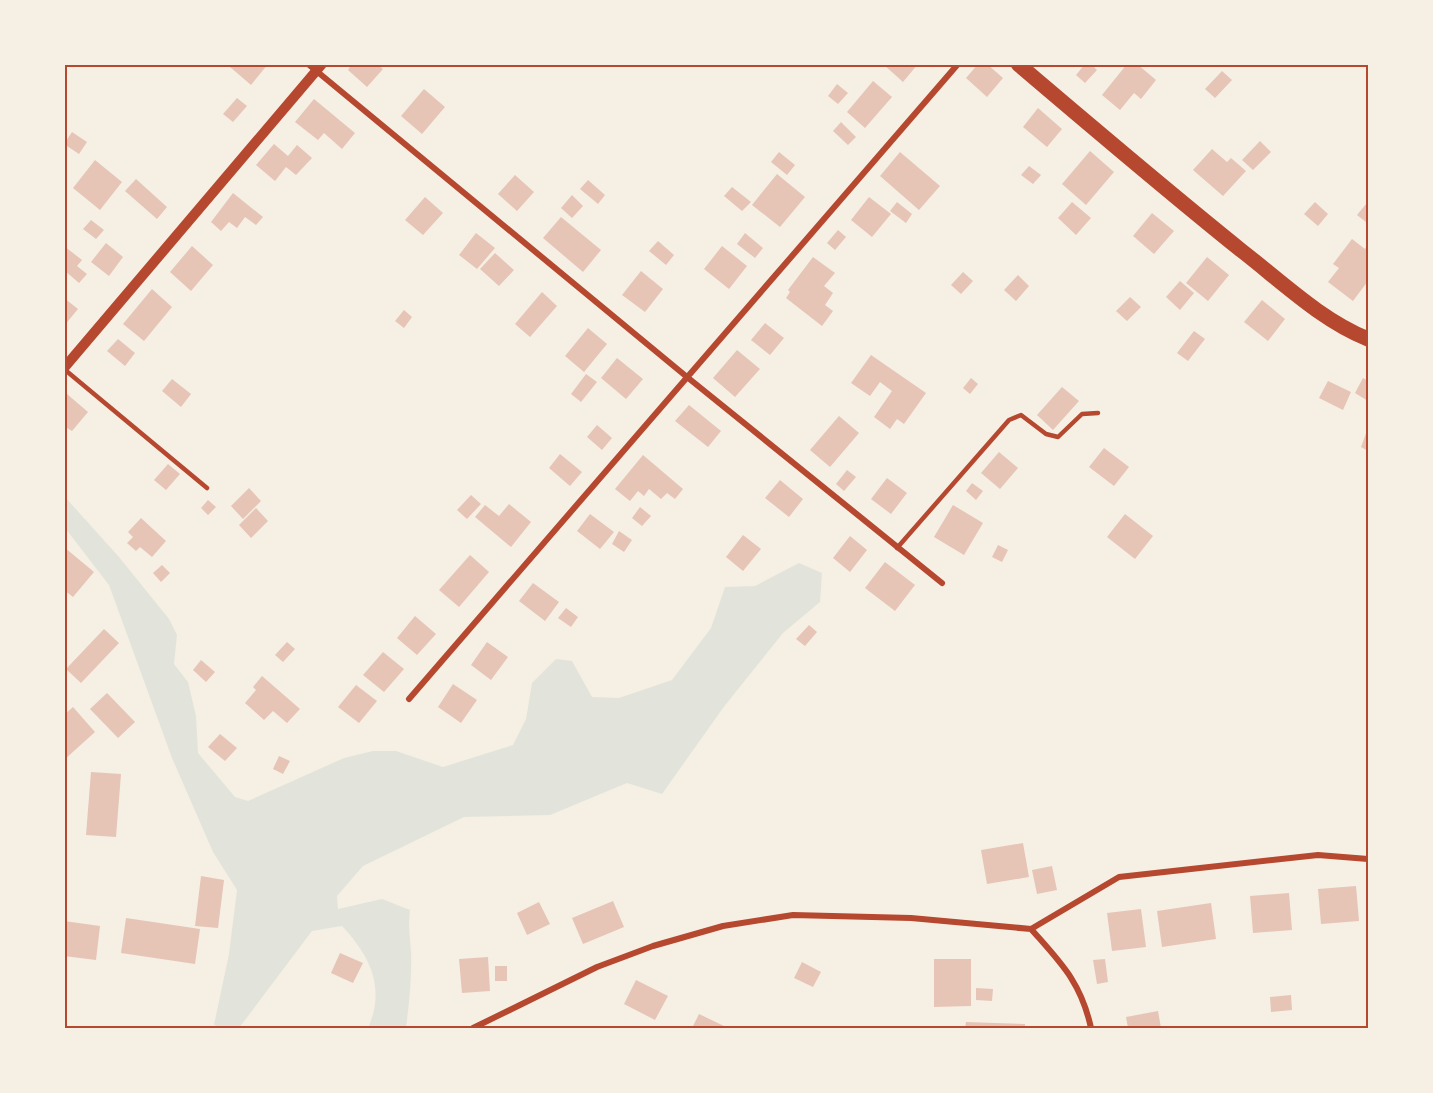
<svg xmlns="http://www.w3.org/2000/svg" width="1433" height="1093" font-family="'Source Sans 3',sans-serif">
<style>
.green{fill:#e2e4dc}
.building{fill:#e6c5b7}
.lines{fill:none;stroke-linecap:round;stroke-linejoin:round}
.service{stroke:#b5482f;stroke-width:4.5}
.minor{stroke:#b5482f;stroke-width:6}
.tertiary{stroke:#b5482f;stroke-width:10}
.primary{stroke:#b5482f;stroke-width:15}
.neatline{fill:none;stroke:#b5482f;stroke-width:2}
</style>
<rect width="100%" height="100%" fill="#f6efe4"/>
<path class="green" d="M65,497L119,557L169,619L177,635L174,664L188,682L196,716L198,753L235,797L248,801L344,758L373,751H396L443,767L513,745L526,719L532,683L556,659L572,661L592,697L619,698L672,680L711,628L725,587L755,586L799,563L822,573L820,602L783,633L723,708L662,794L627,783L550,815L464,817L363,866L337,896L338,909L382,899L410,910C408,928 410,935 411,952C412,977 409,1004 406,1028H368C386,988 370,956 342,926L312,931L239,1028H222L214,1025L229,954L237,890L213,852L172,758L109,585L65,528Z"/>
<path class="building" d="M232,64H268L251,85L230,67Z
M352,64H377L383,69L367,87L348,70Z
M883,64H918L903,82Z
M978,64H987L1003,78L987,97L966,78Z
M1085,64H1091L1097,70L1085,83L1076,75Z
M1127,64H1137L1156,80L1141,99L1134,93L1120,110L1102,95Z
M1222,71L1232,80L1215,98L1205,89Z
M873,81L892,97L865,128L847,112Z
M837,84L848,93L838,104L828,96Z
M424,89L445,107L422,134L401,116Z
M237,98L247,106L233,122L223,114Z
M314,99L355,133L342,149L324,133L318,140L295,122Z
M1038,108L1062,129L1047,147L1023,127Z
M841,122L856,137L848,145L833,131Z
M72,132L87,142L79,154L64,144Z
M1260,141L1271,152L1253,170L1242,160Z
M274,144L288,156L297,145L312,158L296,175L286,167L275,181L256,165Z
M1212,149L1227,162L1231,158L1246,171L1223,196L1193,170Z
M1090,151L1114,172L1086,205L1062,184Z
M779,152L795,165L787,175L771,162Z
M900,152L940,186L919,210L880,176Z
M95,160L122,182L100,210L73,188Z
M1029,166L1041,175L1033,184L1021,175Z
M777,174L805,197L780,227L752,205Z
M515,175L534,192L517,211L498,194Z
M136,179L167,207L157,219L125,191Z
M588,180L605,195L598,204L580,189Z
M732,187L751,202L742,211L724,196Z
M233,193L263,217L256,225L245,217L237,228L229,222L221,231L211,222Z
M572,195L583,206L572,218L561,208Z
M425,197L443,213L423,235L405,220Z
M869,197L891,214L872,237L851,220Z
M897,202L912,214L906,223L890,211Z
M1072,202L1091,218L1076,235L1058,218Z
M1315,202L1328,214L1318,226L1304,214Z
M1366,204L1368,206V219L1366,222L1357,215Z
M1152,213L1174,231L1154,254L1133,236Z
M561,217L601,250L583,272L543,238Z
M91,220L104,230L96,239L83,229Z
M838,230L846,237L835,250L827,243Z
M476,233L495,248L477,269L459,255Z
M745,233L763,248L755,258L737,244Z
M1352,239L1365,249L1368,244V281L1353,301L1328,282L1339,268L1333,264Z
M658,241L674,255L666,265L649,251Z
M106,243L123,257L109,276L91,262Z
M64,246L82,260L77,266L87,274L79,283L64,270Z
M192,246L213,265L191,291L170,272Z
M722,246L747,266L729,289L704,269Z
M495,253L514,270L499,286L480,269Z
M813,257L835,273L824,286L833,293L825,305L833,311L822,326L786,298L790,292L788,290Z
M1207,257L1229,275L1208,301L1186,283Z
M641,271L663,289L645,312L622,295Z
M963,272L973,281L961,294L951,285Z
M1018,275L1029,286L1016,301L1004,290Z
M1180,281L1194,293L1180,310L1166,297Z
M152,289L172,307L144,341L123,324Z
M542,292L557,306L530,337L515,324Z
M1130,297L1141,307L1127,321L1116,311Z
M64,298L78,309L64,326Z
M1262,300L1285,319L1268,341L1244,322Z
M404,310L412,317L404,328L395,321Z
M765,323L784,338L770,355L751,340Z
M588,328L607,344L584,372L565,356Z
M1194,331L1205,339L1188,361L1177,353Z
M118,339L135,353L125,366L107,351Z
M737,350L760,369L735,397L713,378Z
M871,355L926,393L904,424L897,419L890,429L874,417L892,391L880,382L870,396L851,383Z
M617,358L643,379L626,399L601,378Z
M586,374L597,382L581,402L571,394Z
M971,378L978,384L970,394L963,388Z
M1363,378L1368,381V401L1355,393Z
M172,379L191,394L181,407L162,391Z
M1328,381L1351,392L1343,410L1319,398Z
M1062,387L1079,401L1053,430L1037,415Z
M67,394L88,412L72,431L64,426V397Z
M689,405L721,431L708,447L675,421Z
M839,416L859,433L830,467L810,450Z
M597,425L612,438L602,450L587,437Z
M1368,428V451L1361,447Z
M1104,448L1129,467L1114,486L1089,467Z
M999,452L1018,468L1000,489L981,473Z
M560,454L582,472L570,486L549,468Z
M643,455L683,489L675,499L667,493L661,499L649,489L644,496L638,491L630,501L615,489Z
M168,464L180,474L166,490L154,480Z
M847,470L856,477L844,491L836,484Z
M887,478L907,493L891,514L871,499Z
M780,480L803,499L789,517L765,498Z
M972,483L983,491L976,500L966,491Z
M249,488L261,501L243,519L231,506Z
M471,495L481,504L467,519L457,510Z
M208,500L216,507L208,515L201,508Z
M509,504L531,522L511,547L475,517L485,505L499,516Z
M953,505L983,523L964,555L934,537Z
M640,507L651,516L642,526L632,518Z
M256,508L268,521L251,538L239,525Z
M590,514L614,532L600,549L577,531Z
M1125,514L1153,536L1135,559L1107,537Z
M141,518L166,541L152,557L140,547L136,551L127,543L133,537L128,532Z
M619,531L632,540L624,552L612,544Z
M743,535L761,549L743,571L726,557Z
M850,536L867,550L850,572L833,558Z
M998,545L1008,550L1002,562L992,557Z
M64,547L94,572L73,597L64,590Z
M470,555L489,572L459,607L439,590Z
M885,562L915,585L895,611L865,588Z
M162,565L170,573L161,582L153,573Z
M533,583L559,602L545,621L519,601Z
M566,608L578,617L571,627L558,618Z
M415,616L436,634L417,655L397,638Z
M809,625L817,632L805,646L796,639Z
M104,629L119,643L81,683L66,669Z
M287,642L295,649L283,662L275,655Z
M487,642L508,657L491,680L471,665Z
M383,652L404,669L384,692L363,675Z
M201,660L215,672L206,682L193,670Z
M262,676L300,709L287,723L273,711L264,720L245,703L256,690L253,687Z
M453,684L477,700L461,723L438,707Z
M356,685L377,701L359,723L338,707Z
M107,693L135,722L118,738L90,709Z
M73,707L95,732L64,760V715Z
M220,734L237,748L225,761L208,747Z
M279,756L290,761L283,774L273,769Z
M91,772L121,774L116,837L86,835Z
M1023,843L1029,877L987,884L981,850Z
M1052,866L1057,890L1037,894L1032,870Z
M201,876L224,880L218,928L195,926Z
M1356,886L1359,921L1321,924L1318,889Z
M1289,893L1292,930L1253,933L1250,896Z
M613,901L624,927L583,944L572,918Z
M539,902L550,924L527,935L517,913Z
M1211,903L1216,939L1162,947L1157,911Z
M1141,909L1146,947L1112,951L1107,913Z
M126,918L200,929L195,964L121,953Z
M64,921L100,926L96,960L64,956Z
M340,953L363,963L353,983L331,973Z
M488,957L490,991L462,993L459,959Z
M934,959H971V1006L934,1007Z
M1105,959L1108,982L1097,984L1093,960Z
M802,962L821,972L813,987L794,978Z
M495,966H507V981H495Z
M636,980L668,996L655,1020L624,1004Z
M976,988L993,989L992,1001L976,1000Z
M1291,995L1292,1010L1271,1012L1270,997Z
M1158,1011L1161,1028H1128L1126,1017Z
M699,1014L724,1026L723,1028H692Z
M966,1022L1025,1024V1028H965Z"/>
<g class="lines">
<path class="service" d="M64,369L207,488
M897,548L1009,420L1021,415L1046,434L1058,437L1082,414L1098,413"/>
<path class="minor" d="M308,64L687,377L942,583
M409,699L958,64
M1031,929C1061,963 1081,982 1091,1028
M473,1028L597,967L653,946L723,926L793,915L911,918L1031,929L1119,877L1318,855L1368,859"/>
<path class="tertiary" d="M64,368L322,64"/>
<path class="primary" d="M1018,64C1092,127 1166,190 1242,251C1282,282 1321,320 1368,339"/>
</g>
<rect width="1433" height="1093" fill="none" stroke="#f6efe4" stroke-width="132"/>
<rect x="66" y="66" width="1301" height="961" class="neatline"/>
</svg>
